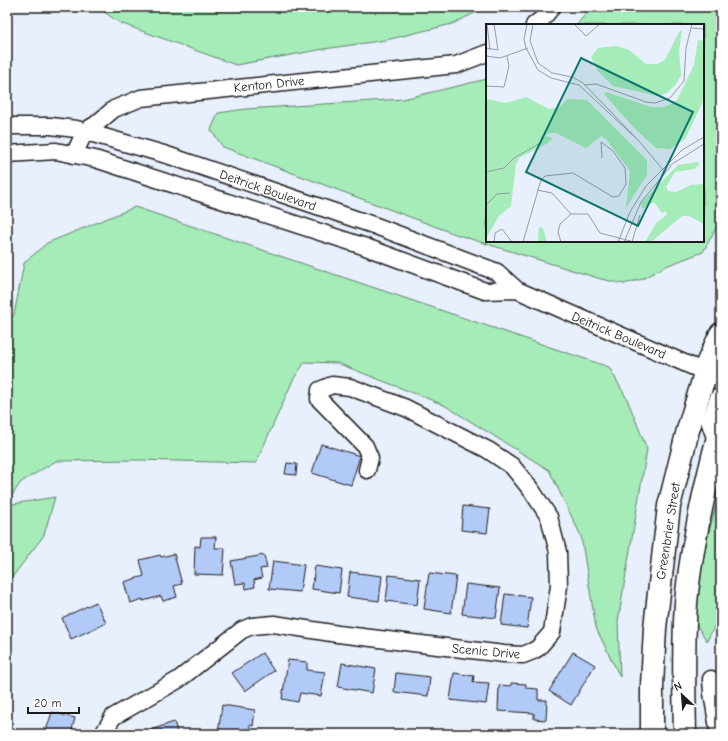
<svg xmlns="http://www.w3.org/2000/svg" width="728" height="741" font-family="'Comic Neue',sans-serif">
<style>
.green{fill:#a5ecb9;stroke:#60846a}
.building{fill:#b2caf8;stroke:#1c1c1c}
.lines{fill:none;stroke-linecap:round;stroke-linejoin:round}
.street-casing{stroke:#1c1c1c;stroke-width:19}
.secondary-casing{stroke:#1c1c1c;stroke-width:25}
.street{stroke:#fff;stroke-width:16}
.secondary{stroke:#fff;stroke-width:22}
.labels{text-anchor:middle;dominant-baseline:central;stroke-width:3;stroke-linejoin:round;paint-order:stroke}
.street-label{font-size:13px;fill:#1c1c1c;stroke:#fff}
.inset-road{fill:none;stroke:#969ba3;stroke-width:1}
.view{fill:#0f766e;fill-opacity:0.15;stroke:#0f766e;stroke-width:2}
.inset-edge{fill:none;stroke:#1c1c1c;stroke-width:2}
</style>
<rect width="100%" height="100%" fill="#e8effd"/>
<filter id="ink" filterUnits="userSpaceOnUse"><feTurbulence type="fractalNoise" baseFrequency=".025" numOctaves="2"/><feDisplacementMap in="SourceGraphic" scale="8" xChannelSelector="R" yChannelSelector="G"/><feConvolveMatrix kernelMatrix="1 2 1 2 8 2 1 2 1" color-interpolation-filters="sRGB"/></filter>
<g filter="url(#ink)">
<path class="green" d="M97,7H487L452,24L386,40L324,49L236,65L120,23Z
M591,7H721V219L703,252L666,266L642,279L624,284L601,279L458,235L223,147L211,130L218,113L246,109L403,99L487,79V241H703V25H577Z
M135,207L609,367L627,399L647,449L618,621L620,677L596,628L581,536L549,470L444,405L337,363L305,362L293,380L256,463L138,460L56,461L21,482L7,503V320L14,315L24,263L47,243Z
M721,486V613L707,641L688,612Z
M55,497L44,535L7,584V505Z"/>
<path class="building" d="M321,444L360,456L351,485L312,473Z
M287,463L297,464L296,475L285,474Z
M463,506L490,509L487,533L461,530Z
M201,537H216L215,548H225L223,575L194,574L195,546L200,547Z
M174,554L182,584L174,586L177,597L163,601L161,596L143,601V599L130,603L124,582L144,576L140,560L160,555L161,557Z
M264,555L267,568L260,569L262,578L254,580L255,587L246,589L245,583L235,584L231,561Z
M273,561L304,565L300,592L269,589Z
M315,566L342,570L339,593L312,589Z
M350,572L382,576L379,601L347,597Z
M429,573L456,576L451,613L424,609Z
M389,575L420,579L417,605L386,601Z
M466,584L500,588L496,618L462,614Z
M505,594L531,597L527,628L501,625Z
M96,602L106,623L71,639L62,618Z
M573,652L595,665L571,705L549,691Z
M262,653L274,671L245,691L232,673Z
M288,660L307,662V670L325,672L321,696L300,693L298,702L282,699Z
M342,663L376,669L372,693L338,687Z
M396,673L430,677L428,696L394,692Z
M454,673L474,676L473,682L489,683L486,704L450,700Z
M511,683L526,684V688L538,689V700H547L546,720L534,719V713L498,711L499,685L511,686Z
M222,705L255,710L253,726L250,725L248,734H218Z
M52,712L75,718L71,734H45Z
M174,722L178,734H139Z"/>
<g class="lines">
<g class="street-casing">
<path id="street" d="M534,25L543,18L552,7
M7,126H51L76,129L167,155L376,226L497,272L517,290L485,291L363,246L95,159L56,151L7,154
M74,155L85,131L95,125L114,109L141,98L456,65L487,53
M517,290L721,379
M711,679L712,693L719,734
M103,734L113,717L178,680L242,630L252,626L274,624L338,634L504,654L523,655L533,651L538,648L552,632L559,586L558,552L549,517L532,491L512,466L488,450L406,408L350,387L332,385L320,390L319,399L365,446L370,458L367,470"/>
</g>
<g class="secondary-casing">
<path id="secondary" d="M718,437L713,423L721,399
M652,734V686L655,628L669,506L688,430L702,384L708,362L721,334
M685,734C684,691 683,647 686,603C691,547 704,491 718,437L721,434"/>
</g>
<use href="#street" class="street"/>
<use href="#secondary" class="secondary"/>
</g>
</g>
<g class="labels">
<g class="street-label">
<text transform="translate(269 84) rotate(-6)">Kenton Drive</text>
<text transform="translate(268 190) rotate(19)">Deitrick Boulevard</text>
<text transform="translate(619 335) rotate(23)">Deitrick Boulevard</text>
<text transform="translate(668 531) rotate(-81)">Greenbrier Street</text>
<text transform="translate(486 651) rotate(5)">Scenic Drive</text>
</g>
</g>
<g transform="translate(486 24)">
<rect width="218" height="218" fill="#e8effd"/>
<path d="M196,6L193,27L195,51L190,60L181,69L172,72L127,62L112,47L105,33L112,24L131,22L143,26L160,40H171L179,36L193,8ZM212,16L218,17V75L199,115L184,125L170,124L148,104L118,70L120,68L165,83H179L191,76L208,41ZM40,73L63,85L74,83L80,76L84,75L101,76L161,136V151L140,184L144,147L120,115L115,112L100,124L70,109H63L59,112L67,114L62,119L33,134L30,140L25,182L13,192L0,215V75L20,79ZM212,138L214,140L208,145L189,148L180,163L182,167L190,168L205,161L218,160V200L203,192H196L165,218H159L171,198L181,191L180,187L176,189L168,178L156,185L155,179L192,141ZM53,203L57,204L61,218H52Z" fill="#a5ecb9"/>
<path class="inset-road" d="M1,0L4,26M41,0L38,15L40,24L52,46L65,54L93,61L153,117L97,59L86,53L66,49L52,39L44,17L47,0M88,0L100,12L114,0M206,4L218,5M0,24L12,26L8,0M0,32L14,34L42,24M98,61L110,60L160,78L169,79L184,74L198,57L200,24L206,0M0,62L18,63L23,42L21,32M153,117L178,147M183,142L218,120M0,148L18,144L28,134L56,118M51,166L66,169L85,190H102L114,209L148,218M0,181L11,170L24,169M8,218L9,209L16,205L26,218M37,218L55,156L59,152L87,149L127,173L133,172L140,160L139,144L127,127L115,118L116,134M75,218L72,208L74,200L85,190M132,218L144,188L160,162L196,126L218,113M138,218L155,178L185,142M146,218L154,191"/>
<path class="view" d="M95,34L207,88L152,202L40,148Z"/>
<rect width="218" height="218" class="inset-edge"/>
</g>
<rect width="728" height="741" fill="none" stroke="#fff" stroke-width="24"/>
<rect x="12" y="12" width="704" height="717" fill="none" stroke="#1c1c1c" stroke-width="1.5" filter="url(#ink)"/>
<g transform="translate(682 695) rotate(334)" stroke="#ffffff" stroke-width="3" paint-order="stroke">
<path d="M0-3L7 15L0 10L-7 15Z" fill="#1c1c1c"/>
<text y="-6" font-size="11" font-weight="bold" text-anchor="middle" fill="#1c1c1c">N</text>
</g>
<path d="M28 707v6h51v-6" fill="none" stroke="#1c1c1c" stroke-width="2"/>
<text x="34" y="707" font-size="12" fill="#1c1c1c" stroke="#ffffff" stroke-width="3" paint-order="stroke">20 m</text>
</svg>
